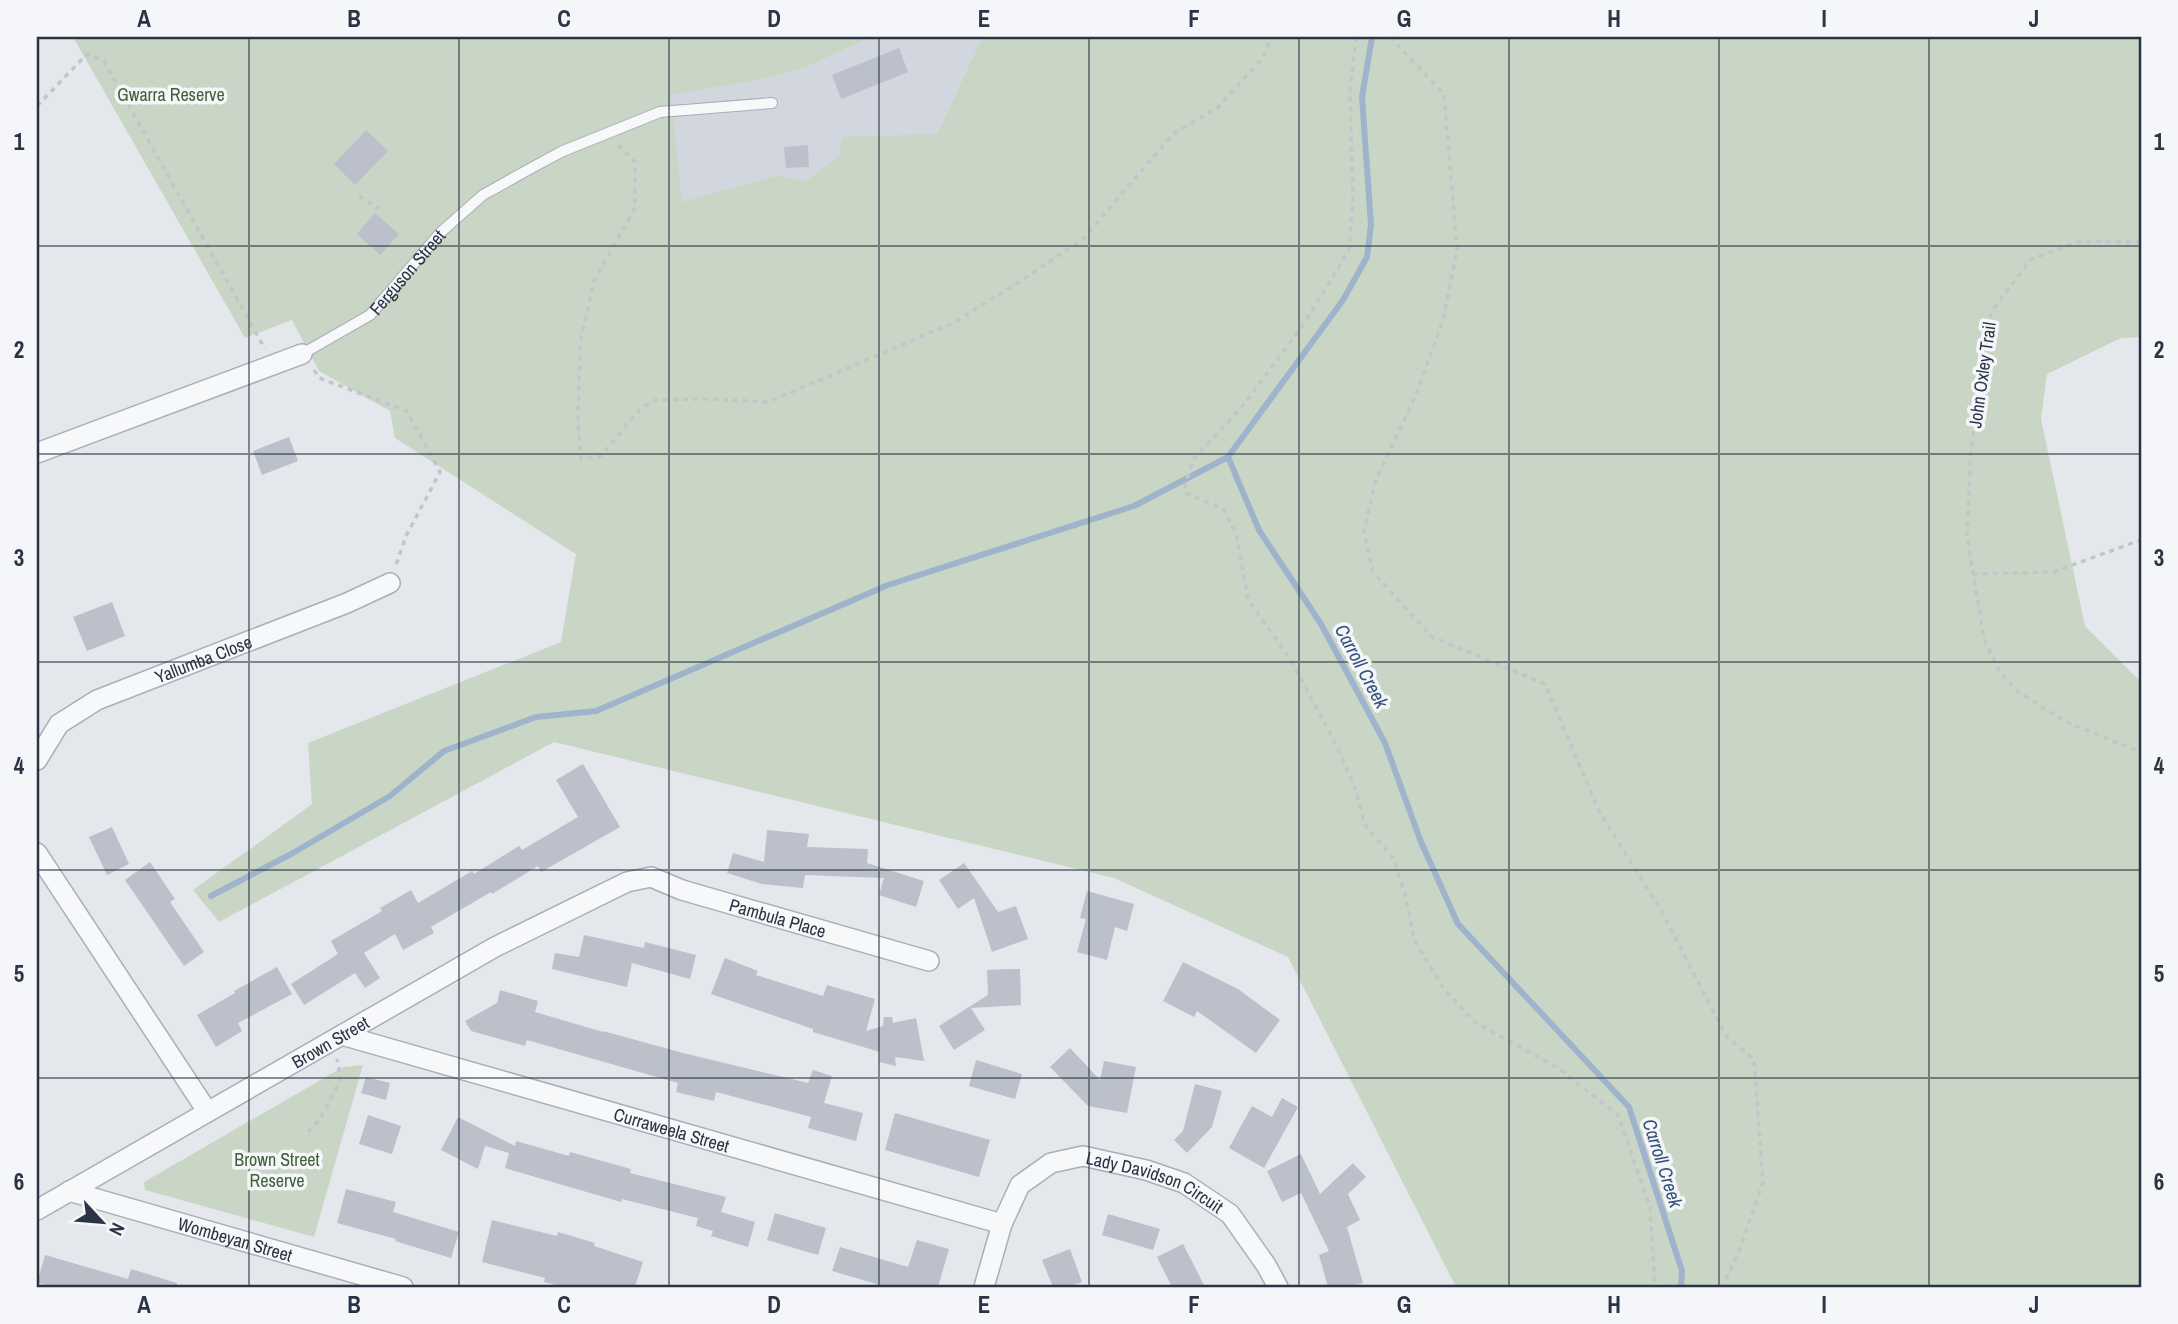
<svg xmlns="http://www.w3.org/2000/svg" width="2178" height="1324" font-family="'Archivo Narrow',sans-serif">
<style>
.built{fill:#d2d6de}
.green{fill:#c9d6c5}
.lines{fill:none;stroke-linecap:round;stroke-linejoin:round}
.stream{stroke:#9fb4cc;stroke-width:6}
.building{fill:#bbc0ca}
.lane-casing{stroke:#a9aeb7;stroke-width:12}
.street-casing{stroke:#a9aeb7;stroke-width:22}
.path{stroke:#c2c5cb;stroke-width:3.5;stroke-dasharray:5 5;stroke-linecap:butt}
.lane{stroke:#f7f8fa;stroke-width:10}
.street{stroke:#f7f8fa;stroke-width:19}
.grid{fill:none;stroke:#2b3445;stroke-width:2;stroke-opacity:0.55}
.labels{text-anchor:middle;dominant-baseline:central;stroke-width:7;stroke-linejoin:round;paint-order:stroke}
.park-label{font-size:18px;fill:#3f6138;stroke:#f4f6f9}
.street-label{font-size:18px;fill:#2b3445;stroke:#f4f6f9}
.water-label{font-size:19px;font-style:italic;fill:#34527a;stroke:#f4f6f9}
.neatline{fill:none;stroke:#2b3445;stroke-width:2.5}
.grid-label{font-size:23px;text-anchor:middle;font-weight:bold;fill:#2b3445}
</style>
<rect width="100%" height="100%" fill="#e4e7ec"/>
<path class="built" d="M871,37H982L937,134L840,156L806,181L778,175L681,203L671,95L760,80L805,68Z"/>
<path class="green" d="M73,37H871L805,68L760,80L671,95L682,202L778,175L806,181L839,156L843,137L937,134L982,37H2141V337L2121,338L2047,374L2041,419L2085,626L2141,682V1287H1456L1288,957L1114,878L554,742L219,922L193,890L312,804L308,743L561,642L576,554L395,438L390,411L319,371L292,320L245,338Z
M363,1065L314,1237L145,1190L144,1182L324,1078L343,1067Z"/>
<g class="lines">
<path class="stream" d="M1372,37L1362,97L1371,225L1367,257L1343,300L1228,457L1259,530L1321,624L1385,743L1421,842L1458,924L1629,1107L1682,1271L1681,1287
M211,896L293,853L390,796L444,751L536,717L596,711L888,585L1134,506L1228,457"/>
</g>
<path class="building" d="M899,48L908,72L841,99L832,75Z
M366,130L388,151L355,185L334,164Z
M808,145L809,167L786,168L784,147Z
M375,213L399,234L380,255L357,234Z
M289,437L298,461L262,475L253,451Z
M112,602L125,636L87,651L73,617Z
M583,764L620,827L541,872L538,866L492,894L491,892L431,927L434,933L403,950L395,934L364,953L380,978L365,988L355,973L304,1005L291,984L338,954L331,941L382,911L380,908L411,890L418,903L472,871L474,874L519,846L522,850L578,817L556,780Z
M112,827L129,864L107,875L89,837Z
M767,830L809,834L807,847L868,849L867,863L924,881L916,907L879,895L884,878L805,875L803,888L762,884L727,873L733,853L764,862Z
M150,862L175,899L170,902L204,952L184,966L125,880Z
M964,863L998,912L1016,906L1028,939L992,952L974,898L958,909L939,880Z
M1087,891L1134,904L1127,931L1115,927L1107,960L1077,952L1086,919L1080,918Z
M584,935L644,948L645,942L696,955L690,979L632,963L627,987L552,969L555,953L579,957Z
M725,958L758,971L756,975L823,996L827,985L875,999L866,1031L883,1026L884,1017H892L893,1023L916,1018L924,1061L895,1057L896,1066L879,1062L880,1052L813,1032V1029L711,994Z
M1183,962L1238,989L1280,1020L1256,1053L1197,1011L1194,1017L1163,1001Z
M277,967L292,994L238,1023L242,1031L216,1047L197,1015L235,993L234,991Z
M1008,969H1020L1021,1005L971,1008L985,1030L954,1050L939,1026L988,995L987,970Z
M500,990L538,1001L535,1012L603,1032V1031L683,1053L808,1083L813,1070L832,1076L824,1103L863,1113L856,1141L808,1128L811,1117L716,1092L714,1101L676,1092L678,1083L527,1040L525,1046L471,1031L465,1021L497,1003Z
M1070,1048L1100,1080L1104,1061L1136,1067L1127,1113L1088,1106L1050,1067Z
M976,1060L1022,1074L1015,1099L969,1086Z
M366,1077L390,1083L386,1100L361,1093Z
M1195,1084L1222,1091L1212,1127L1187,1153L1174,1140L1183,1131Z
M1282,1098L1298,1107L1264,1168L1229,1148L1252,1106L1272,1117Z
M895,1113L990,1140L979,1177L885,1150Z
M368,1115L401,1126L392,1154L359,1144Z
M458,1117L515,1146L516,1141L569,1156L570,1152L631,1169L630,1173L726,1197L721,1212L755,1222L748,1247L711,1236L713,1231L696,1226L698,1218L622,1199L621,1202L505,1168L509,1153L485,1146L478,1169L441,1150Z
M1301,1154L1320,1194L1353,1163L1366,1177L1348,1194L1360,1220L1347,1227L1363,1283L1348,1287H1328L1319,1255L1329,1251L1301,1193L1282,1202L1267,1171Z
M346,1189L396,1202L393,1212L459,1232L451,1258L395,1241L396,1239L337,1223Z
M775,1213L826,1228L818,1255L767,1240Z
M1108,1214L1160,1229L1153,1250L1102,1235Z
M492,1220L557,1236L558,1232L595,1243L594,1246L643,1262L635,1287H563L544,1282L545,1278L482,1262Z
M917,1240L949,1249L938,1287H887L832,1271L840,1247L908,1267Z
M1183,1244L1205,1287H1172L1157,1257Z
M1070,1249L1082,1282L1067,1287H1053L1042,1260Z
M45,1255L128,1279L131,1269L177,1283V1287H53L37,1283Z"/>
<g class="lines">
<g class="lane-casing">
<g id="lane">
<path id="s1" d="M302,354L370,315L441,232L483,195L535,166L563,151L660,112L772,103"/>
</g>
</g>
<g class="street-casing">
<g id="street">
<path d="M37,453L302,354"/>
<path id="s2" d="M37,760L59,724L97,700L347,603L390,583"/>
<path d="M37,853L207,1111"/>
<path id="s3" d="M342,1035L1002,1224"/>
<path id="s4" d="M69,1191L403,1287"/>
<path id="s5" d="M37,1210L495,947L627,882L651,877L682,890L929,961"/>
<path id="s6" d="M984,1287L1002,1224L1020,1185L1051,1163L1083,1156L1146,1170L1184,1183L1230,1214L1266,1265L1278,1287"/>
</g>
</g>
<path class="path" d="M1356,37L1350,91L1353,201L1349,250L1305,322L1246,402L1193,460L1185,485L1186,493L1223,509L1236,533L1248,599L1292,662L1334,741L1354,785L1365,825L1393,858L1406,897L1414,940L1444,989L1476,1023L1558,1068L1618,1115L1650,1207L1655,1287
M1390,37L1444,94L1457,249L1443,320L1416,395L1376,479L1364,532L1373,572L1432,637L1545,684L1599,811L1662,912L1726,1036L1754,1059L1763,1182L1738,1254L1722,1287
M37,106L87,54L104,61L265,349
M618,145L635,162V208L594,281L580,343L578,421L581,459L601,456L640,409L656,400L705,399L768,402L951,324L1018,283L1084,238L1173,134L1217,108L1263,58L1271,37
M359,196L379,209
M2141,242L2081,241L2031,259L1991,312L1971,449L1967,536L1984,639L2000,672L2017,691L2066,722L2141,752
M314,370L319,378L407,411L440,472L406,536L396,565
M1973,574L2053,572L2141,540
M308,1132L320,1119L341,1079L337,1059"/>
<use href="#lane" class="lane"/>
<use href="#street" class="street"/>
</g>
<path class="grid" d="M249,37V1287M459,37V1287M669,37V1287M879,37V1287M1089,37V1287M1299,37V1287M1509,37V1287M1719,37V1287M1929,37V1287M37,246H2141M37,454H2141M37,662H2141M37,870H2141M37,1078H2141"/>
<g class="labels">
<g class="park-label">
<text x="171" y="94">Gwarra Reserve</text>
<text x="277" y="1159">Brown Street<tspan x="277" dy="21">Reserve</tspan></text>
</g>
<g class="street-label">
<text stroke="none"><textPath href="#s1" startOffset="135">Ferguson Street</textPath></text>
<text transform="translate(1982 375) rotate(-82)">John Oxley Trail</text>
<text stroke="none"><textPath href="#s2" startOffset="201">Yallumba Close</textPath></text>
<text stroke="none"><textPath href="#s5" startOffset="833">Pambula Place</textPath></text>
<text stroke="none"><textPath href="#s5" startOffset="338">Brown Street</textPath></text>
<text stroke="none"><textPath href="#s3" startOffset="343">Curraweela Street</textPath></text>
<text stroke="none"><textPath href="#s6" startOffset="256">Lady Davidson Circuit</textPath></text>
<text stroke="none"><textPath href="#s4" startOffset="173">Wombeyan Street</textPath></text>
</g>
<g class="water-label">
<text transform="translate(1362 666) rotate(62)">Carroll Creek</text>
<text transform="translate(1663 1163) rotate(72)">Carroll Creek</text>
</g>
</g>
<rect width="2178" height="1324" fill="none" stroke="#f4f6f9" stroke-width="77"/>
<g transform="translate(102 1222) rotate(116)" stroke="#f4f6f9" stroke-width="5" paint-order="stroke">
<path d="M0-5L12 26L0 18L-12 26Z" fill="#2b3445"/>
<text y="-10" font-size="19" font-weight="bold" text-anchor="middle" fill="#2b3445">N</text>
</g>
<rect x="38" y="38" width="2102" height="1248" class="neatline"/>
<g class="grid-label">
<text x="144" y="27">A</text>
<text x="354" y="27">B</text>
<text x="564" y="27">C</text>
<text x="774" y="27">D</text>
<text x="984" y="27">E</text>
<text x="1194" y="27">F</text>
<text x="1404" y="27">G</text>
<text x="1614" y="27">H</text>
<text x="1824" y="27">I</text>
<text x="2034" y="27">J</text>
<text x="19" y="150">1</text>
<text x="2159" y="150">1</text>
<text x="19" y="358">2</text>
<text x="2159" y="358">2</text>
<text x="19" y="566">3</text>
<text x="2159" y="566">3</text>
<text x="19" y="774">4</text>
<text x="2159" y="774">4</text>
<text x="19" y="982">5</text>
<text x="2159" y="982">5</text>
<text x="19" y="1190">6</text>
<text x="2159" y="1190">6</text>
<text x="144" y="1313">A</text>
<text x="354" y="1313">B</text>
<text x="564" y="1313">C</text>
<text x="774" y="1313">D</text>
<text x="984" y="1313">E</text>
<text x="1194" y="1313">F</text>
<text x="1404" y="1313">G</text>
<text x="1614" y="1313">H</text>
<text x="1824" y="1313">I</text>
<text x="2034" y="1313">J</text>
</g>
</svg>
